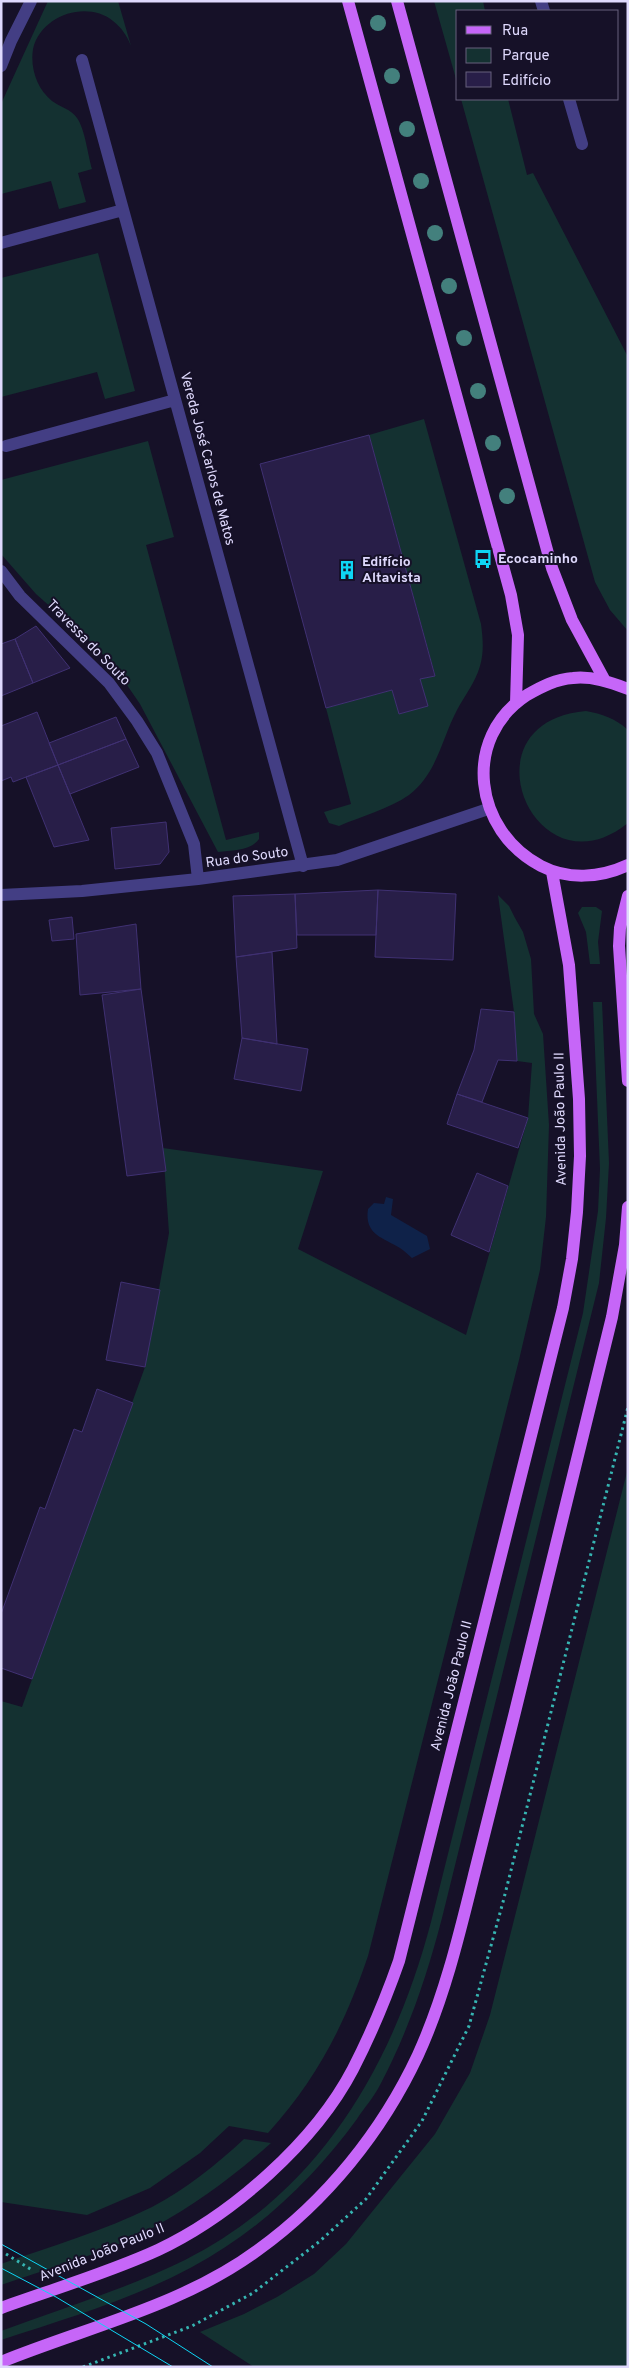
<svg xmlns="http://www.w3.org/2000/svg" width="629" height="2368" font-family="Overpass,sans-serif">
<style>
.green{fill:#143131}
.water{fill:#0f2249}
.building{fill:#281e48;stroke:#403173}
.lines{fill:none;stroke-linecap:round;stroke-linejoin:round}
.path{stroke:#36b5b2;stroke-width:3;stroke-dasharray:2.5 4;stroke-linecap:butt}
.minor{stroke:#433e84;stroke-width:12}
.major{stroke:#c666f8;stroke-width:12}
.tram{stroke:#0ed5f4;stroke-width:1}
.tree{fill:#43807d}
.labels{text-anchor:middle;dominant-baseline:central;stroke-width:4;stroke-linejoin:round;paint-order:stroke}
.street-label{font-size:14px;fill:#dfd9fd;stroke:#161128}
.poi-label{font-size:14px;font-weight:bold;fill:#dfd9fd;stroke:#161128;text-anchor:start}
</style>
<rect width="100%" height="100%" fill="#161128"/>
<path class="green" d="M48,1H118L131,46C127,36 122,28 113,21C87,0 41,15 33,49C30,68 37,89 52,101C60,107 71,109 77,118C85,129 88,156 92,169L78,173L86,202L59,209L51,181L1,194V104Z
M434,1H483L485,11H458V86Z
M461,99H508L527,175L533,173L628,357V631L610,610L595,582Z
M98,253L135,391L105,399L97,372L1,397V278Z
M424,419L481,624C483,639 484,652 480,666C475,683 465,695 457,710C442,738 437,774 409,795C389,809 362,816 339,826L329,823L324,812L351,804L326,708L392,690L399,714L427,706L420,679L435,675L369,435Z
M148,441L174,537L146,545L226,840L259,832V839C251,851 232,850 218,852L140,704L116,669L96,647L36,594L1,554V480Z
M586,711C602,714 615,718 628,730V823C535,898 460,722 586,711Z
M498,895L509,906L515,918L523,932L531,959L534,1014L543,1034L549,1125L546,1217L540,1270L519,1360L368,1956C345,2024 317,2079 268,2133L229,2126L200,2153L150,2188L87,2215L1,2202V1701L22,1707L145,1367L169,1233L163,1148L323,1171L298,1249L466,1335L528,1118L532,1063L517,1061L514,1012Z
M582,907H596L602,911L598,942L600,964H590L586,932L578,913Z
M593,1002H602L609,1163L606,1218L599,1283L442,1918C427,1976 408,2032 380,2085C374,2097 364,2108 357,2119C313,2179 258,2232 192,2267C133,2299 65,2319 1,2340V2331C63,2308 126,2289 185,2260C321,2191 393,2065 431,1922L583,1313L598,1211L600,1169Z
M628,1468V2367H254L200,2332L244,2314L277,2297L314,2274L346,2244L435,2134L470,2073L490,2015Z
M244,2139L271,2143C235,2175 197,2204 154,2227C107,2253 52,2267 1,2285V2264C51,2246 104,2231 152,2207C186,2189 216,2165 244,2139Z"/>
<path class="water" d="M386,1197L393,1199L391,1215L427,1236L430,1249L412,1258C408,1255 405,1251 400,1248C384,1238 364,1235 368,1209L374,1203L384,1204Z"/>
<path class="building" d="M369,435L435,676L420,679L428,706L399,714L392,690L326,708L260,464Z
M36,626L70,668L33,683L15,639Z
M15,639L33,683L1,696V644Z
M37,712L58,765L13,782L11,777L1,781V726Z
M116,717L126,739L58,765L49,743Z
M126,739L139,767L70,794L58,765Z
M58,765L89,840L54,847L26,777Z
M166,822L169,852L160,864L115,869L111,828Z
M378,890L376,935H297L295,894Z
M378,890L456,894L453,960L375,957Z
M295,894L297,948L236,957L233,896Z
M72,917L74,939L52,941L49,920Z
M136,924L141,989L80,995L76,934Z
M272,952L277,1044L242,1038L236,957Z
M141,989L166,1171L127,1176L102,995Z
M481,1009L514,1012L517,1061L498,1060L482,1102L457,1094L474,1050Z
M242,1038L308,1049L301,1091L234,1079Z
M457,1094L528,1118L518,1148L447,1124Z
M477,1173L508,1186L489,1252L451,1235Z
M121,1282L160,1290L145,1367L106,1360Z
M97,1389L133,1403L32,1679L1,1668V1614L40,1507L45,1509L74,1429L82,1432Z"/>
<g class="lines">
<path class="path" d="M6,2254L32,2270
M83,2367L192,2326L253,2293L320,2241L366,2199L422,2121L469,2026L503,1902L628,1407"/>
<path class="minor" d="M541,1L544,11
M82,60L303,866
M1,66L11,41L31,1
M569,99L582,144
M1,243L123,210
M6,446L175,400
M1,571L20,596L109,683L137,721L157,753L194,844L198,879
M1,895L82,891L198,879L337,860L488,809"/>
<path class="major" d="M348,1L511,595L518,635L516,703
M397,1L552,568L572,620L604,679
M628,689C610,682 592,676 573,678C556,679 541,687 527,695C461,738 474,831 541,866C568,880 600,878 628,865
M628,896L620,928L619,946L628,1081
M1,2308C53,2289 108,2273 158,2250C232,2215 315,2142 353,2069C371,2034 386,1998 399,1961L563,1308L572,1259L577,1212L580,1156L579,1099L569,965L552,872
M1,2362C87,2327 182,2306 258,2250C326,2201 382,2132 418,2055C444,1998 459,1936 474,1875C487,1822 501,1769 514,1716C547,1583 580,1450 612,1317L625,1245L628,1207"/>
<path class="tram" d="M1,2244L146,2324L213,2367
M1,2268L56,2297L173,2367"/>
</g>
<g class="tree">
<circle cx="378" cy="23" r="8"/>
<circle cx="392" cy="76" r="8"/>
<circle cx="407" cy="129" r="8"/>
<circle cx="421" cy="181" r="8"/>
<circle cx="435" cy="233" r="8"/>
<circle cx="449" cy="286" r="8"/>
<circle cx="464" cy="338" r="8"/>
<circle cx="478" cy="391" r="8"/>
<circle cx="493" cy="443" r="8"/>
<circle cx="507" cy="496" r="8"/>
</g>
<defs>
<g id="bus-bare" transform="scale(1.5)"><path d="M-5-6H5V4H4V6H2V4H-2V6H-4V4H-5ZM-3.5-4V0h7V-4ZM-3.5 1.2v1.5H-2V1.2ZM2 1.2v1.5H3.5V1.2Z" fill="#0ed5f4" stroke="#161128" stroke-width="2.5" paint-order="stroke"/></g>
<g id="building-bare" transform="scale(1.5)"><path d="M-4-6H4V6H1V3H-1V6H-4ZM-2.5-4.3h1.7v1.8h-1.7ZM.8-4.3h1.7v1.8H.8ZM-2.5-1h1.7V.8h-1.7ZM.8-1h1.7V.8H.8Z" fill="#0ed5f4" stroke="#161128" stroke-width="2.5" paint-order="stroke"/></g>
</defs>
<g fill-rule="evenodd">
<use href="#bus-bare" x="483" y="559"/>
<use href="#building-bare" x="347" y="570"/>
</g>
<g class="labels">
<g class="street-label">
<text transform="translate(207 459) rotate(75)">Vereda José Carlos de Matos</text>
<text transform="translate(88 643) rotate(46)">Travessa do Souto</text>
<text transform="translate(247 858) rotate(-8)">Rua do Souto</text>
<text transform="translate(561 1119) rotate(-91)">Avenida João Paulo II</text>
<text transform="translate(452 1686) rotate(-76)">Avenida João Paulo II</text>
<text transform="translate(102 2253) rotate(-22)">Avenida João Paulo II</text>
</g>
<g class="poi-label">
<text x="498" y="559">Ecocaminho</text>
<text x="362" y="562">Edifício<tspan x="362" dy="16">Altavista</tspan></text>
</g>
</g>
<rect width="629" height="2368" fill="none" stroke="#dfd9fd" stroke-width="5"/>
<rect x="456" y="10" width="162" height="90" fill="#161128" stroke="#66617d"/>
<rect x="466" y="26" width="25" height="8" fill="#c666f8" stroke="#66617d"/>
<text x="502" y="35" font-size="15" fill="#dfd9fd">Rua</text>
<rect x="466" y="48" width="25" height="15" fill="#143131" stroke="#66617d"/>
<text x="502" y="60" font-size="15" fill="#dfd9fd">Parque</text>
<rect x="466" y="72" width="25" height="15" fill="#281e48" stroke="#66617d"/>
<text x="502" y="85" font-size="15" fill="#dfd9fd">Edifício</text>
</svg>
